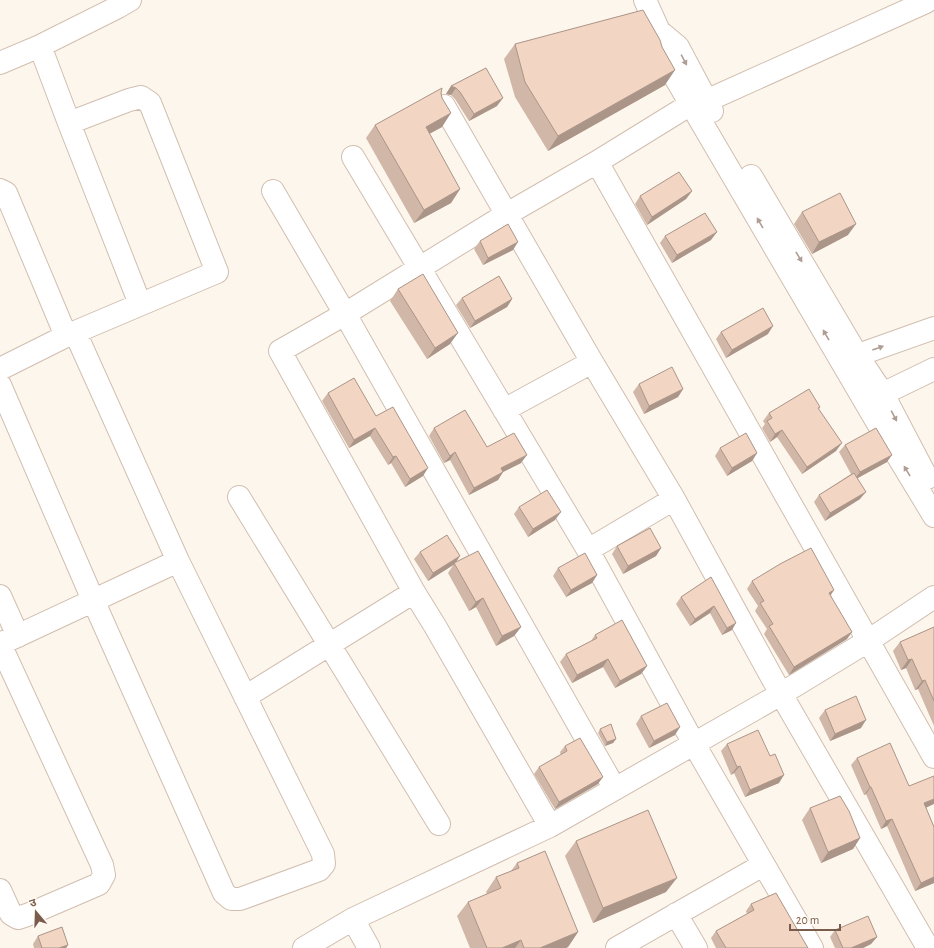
<svg xmlns="http://www.w3.org/2000/svg" width="934" height="948" font-family="'Alegreya Sans','Noto Sans Devanagari',sans-serif">
<style>
.lines{fill:none;stroke-linecap:round;stroke-linejoin:round}
.minor-casing{stroke:#d1beb0;stroke-width:24}
.minor{stroke:#fff;stroke-width:22}
.wall{fill:#d1b7a8}
.shaded-wall{fill:#aa9588}
.building{fill:#f3d5c3;stroke:#aa9588}
.oneway{fill:#af9d94}
</style>
<rect width="100%" height="100%" fill="#fdf6ec"/>
<g class="lines">
<g class="minor-casing">
<path id="minor" d="M645,0L659,31L662,55L877,422L934,516
M659,31L678,47L712,111
M40,46L69,123L140,304
M0,63L40,46L118,7L130,0
M706,101L926,2
M444,106L592,362L674,499L781,694L928,948
M353,157L588,550L694,744L812,948
M597,162L934,757
M751,176L857,355L883,394L927,478
M0,190L6,193L66,336
M273,191L345,314L615,789
M844,360L934,328
M0,369L66,336L217,272L150,103L141,97L129,100L69,123
M0,385L93,600L224,893L231,899H240L319,870L324,864L323,854L178,561L75,332
M870,400L934,369
M504,410L592,362
M239,497L439,824
M588,550L674,499
M0,596L18,636
M0,644L178,561
M245,697L414,592
M550,826L435,626L414,592L280,351L345,314L507,214L597,162L691,104
M0,890L11,914L18,918L27,915L99,884L104,875L102,865L0,644
M676,914L696,948
M353,919L369,948
M304,948L353,919L550,826L781,694L868,641L934,597
M617,948L763,865"/>
</g>
<use href="#minor" class="minor"/>
</g>
<path class="wall" d="M515,44L665,85L548,151L515,97L504,59Z
M486,68L497,106L469,121L455,99L451,95L446,94L451,86Z
M441,93L442,127L429,134L460,189L451,203L414,223L366,138L375,125Z
M692,191L686,199L647,225L635,204L640,196Z
M802,212L848,235L812,254L794,224Z
M665,236L711,240L672,263L660,243Z
M480,241L513,250L483,265L474,249Z
M398,289L450,344L427,359L390,301Z
M462,298L512,299L507,307L470,328L456,305Z
M721,332L768,334L726,358L716,339Z
M639,384L683,389L678,397L644,414L633,392Z
M328,393L376,416L423,476L405,487L391,463L388,465L370,436L349,448L322,401Z
M820,407L819,409L836,451L802,474L777,437L770,442L762,428L765,424L763,421L769,413Z
M434,428L487,447L521,463L503,472L498,480L469,495L450,460L444,463L429,436Z
M845,445L887,462L858,478L860,499L825,521L814,502L819,495L851,474L839,452Z
M720,448L757,453L752,461L727,476L715,456Z
M519,507L555,520L528,537L514,514Z
M617,546L661,548L656,556L623,574L612,554Z
M420,552L455,563L521,627L514,636L496,646L476,607L469,611L448,573L454,564L428,581L414,559Z
M558,568L597,575L592,583L566,597L553,576Z
M711,577L732,630L722,635L710,613L690,626L676,604L681,597Z
M752,581L834,590L831,595L847,639L789,675L764,634L767,629L755,611L758,606L747,589Z
M934,627V726L918,689L915,690L906,668L901,670L893,651L900,642Z
M595,635L647,666L641,674L615,688L603,667L572,683L560,662L566,654L591,641Z
M825,710L861,728L830,741L819,718Z
M641,716L675,735L649,748L636,724Z
M600,729L616,739L613,743L605,746L598,733Z
M727,744L779,783L745,797L734,773L731,775L721,751Z
M565,746L598,784L555,809L534,774L539,767L561,755L560,752Z
M857,758L909,786L926,808L934,827V883L915,891L887,826L881,829L866,794L864,795L851,765Z
M810,808L860,838L853,849L821,863L802,820Z
M576,841L666,892L593,923L565,856Z
M517,863L578,932L568,947L566,948H470L457,916L468,902L487,894L486,892L496,877L511,871Z
M751,904L806,947L808,948H716L711,938L716,931L747,914L746,911Z
M835,930L877,937L871,944L863,948H835L830,937Z
M38,936L68,945L66,948H34L33,944Z"/>
<path class="shaded-wall" d="M675,70L665,85L548,151L558,136Z
M451,86L456,88L451,95L446,94Z
M503,98L497,106L469,121L474,114Z
M451,113L442,127L416,141L426,127Z
M460,189L451,203L414,223L424,210Z
M692,191L686,199L647,225L652,217Z
M856,224L848,235L812,254L819,242Z
M717,232L711,240L672,263L677,255Z
M518,242L513,250L483,265L488,258Z
M512,299L507,307L470,328L475,321Z
M773,326L768,334L726,358L732,350Z
M458,333L450,344L427,359L435,348Z
M683,389L678,397L644,414L649,406Z
M375,428L370,436L349,448L354,440Z
M782,430L777,437L770,442L775,434Z
M842,443L836,451L802,474L807,467Z
M455,452L450,460L444,463L450,456Z
M757,453L752,461L727,476L732,468Z
M527,455L521,463L503,472L498,480L469,495L474,488L501,468Z
M892,455L887,462L854,480L860,472Z
M396,456L391,463L388,465L393,457Z
M428,468L423,476L405,487L410,479Z
M866,492L860,499L825,521L830,513Z
M561,512L555,520L528,537L533,529Z
M661,548L656,556L623,574L628,566Z
M460,556L455,564L428,581L433,573Z
M597,575L592,583L566,597L571,590Z
M834,590L829,597V593Z
M483,598L476,607L469,611L476,602Z
M714,606L710,613L690,626L695,619Z
M736,623L732,630L722,635L727,628Z
M521,627L514,636L496,646L502,636Z
M852,632L847,639L789,675L794,667Z
M608,659L603,667L572,683L577,675Z
M912,659L906,668L901,670L908,660Z
M647,666L641,674L615,688L620,681Z
M925,680L918,689L915,690L922,681Z
M866,720L861,728L830,741L835,734Z
M680,727L675,735L649,748L654,741Z
M616,739L613,743L605,746L607,742Z
M740,766L734,773L731,775L737,767Z
M784,775L779,783L745,797L750,790Z
M603,777L598,784L555,809L559,802Z
M870,787H871L866,794L864,795Z
M934,799V804L919,811L924,803Z
M892,819L887,826L881,829L886,821Z
M860,838L853,849L821,863L828,852Z
M934,877V883L915,891L921,883Z
M677,878L666,892L593,923L603,908Z
M578,932L568,947L566,948H540Z
M877,937L871,944L863,948H851Z
M521,940L515,948H502Z
M68,945L66,948H59Z"/>
<path class="building" d="M643,10L660,40L662,47L675,70L558,136L525,82L515,44Z
M486,68L503,98L474,114L460,92L456,88L451,86Z
M442,88L441,93L442,98L451,113L426,127L460,189L424,210L375,125Z
M679,172L692,191L652,217L640,196Z
M840,193L856,224L819,242L802,212Z
M705,213L717,232L677,255L665,236Z
M508,224L518,242L488,258L480,241Z
M423,274L458,333L435,348L398,289Z
M499,276L512,299L475,321L462,298Z
M763,308L773,326L732,350L721,332Z
M672,367L683,389L649,406L639,384Z
M354,378L376,416L393,407L428,468L410,479L396,456L393,457L375,428L354,440L328,393Z
M809,389L820,407L818,408L842,443L807,467L782,430L775,434L767,421L772,418L769,413Z
M465,410L487,447L514,433L527,455L501,468L503,472L474,488L455,452L450,456L434,428Z
M876,428L892,455L860,472L845,445Z
M746,433L757,453L732,468L720,448Z
M854,473L866,492L830,513L819,495Z
M547,490L561,512L533,529L519,507Z
M650,528L661,548L628,566L617,546Z
M447,535L460,556L433,573L420,552Z
M811,548L834,590L829,593L852,632L794,667L769,626L773,624L760,603L764,601L752,581L780,564Z
M478,551L521,627L502,636L483,598L476,602L454,563Z
M585,553L597,575L571,590L558,568Z
M711,577L736,623L727,628L714,606L695,619L681,597Z
M622,620L647,666L620,681L608,659L577,675L566,654L597,638L595,635Z
M934,627V701L925,680L922,681L912,659L908,660L900,642Z
M856,696L866,720L835,734L825,710Z
M667,703L680,727L654,741L641,716Z
M611,724L616,739L607,742L600,729Z
M758,730L770,756L775,754L784,775L750,790L740,766L737,767L727,744Z
M580,738L603,777L559,802L539,767L567,751L565,746Z
M890,743L909,786L934,776V799L924,803L934,827V877L921,883L892,819L886,821L871,787H870L857,758Z
M840,796L849,811L860,838L828,852L810,808Z
M648,810L677,878L603,908L576,841Z
M545,851L578,932L540,948H524L521,940L502,948H487L468,902L501,888L496,877L519,868L517,863Z
M776,893L808,948H726L716,931L754,910L751,904Z
M868,916L877,937L851,948H843L835,930Z
M62,927L68,945L59,948H42L38,936Z"/>
<defs><path id="oneway-solid" d="M-6-.8H1V-3.2L6.5 0L1 3.2V.8H-6Z"/></defs>
<g class="oneway">
<use href="#oneway-solid" transform="translate(684 60) rotate(62)"/>
<use href="#oneway-solid" transform="translate(760 223) rotate(-120)"/>
<use href="#oneway-solid" transform="translate(799 257) rotate(59)"/>
<use href="#oneway-solid" transform="translate(826 335) rotate(-120)"/>
<use href="#oneway-solid" transform="translate(878 348) rotate(-20)"/>
<use href="#oneway-solid" transform="translate(894 416) rotate(62)"/>
<use href="#oneway-solid" transform="translate(907 471) rotate(-121)"/>
</g>
<g transform="translate(36 912) rotate(341)" stroke="#fffaf3" stroke-width="3" paint-order="stroke">
<path d="M0-3L7 15L0 10L-7 15Z" fill="#7a5c4d"/>
<text y="-6" font-size="11" font-weight="bold" text-anchor="middle" fill="#7a5c4d">उ</text>
</g>
<path d="M790 924v6h50v-6" fill="none" stroke="#7a5c4d" stroke-width="2"/>
<text x="796" y="924" font-size="12" fill="#7a5c4d" stroke="#fffaf3" stroke-width="3" paint-order="stroke">20 m</text>
</svg>
